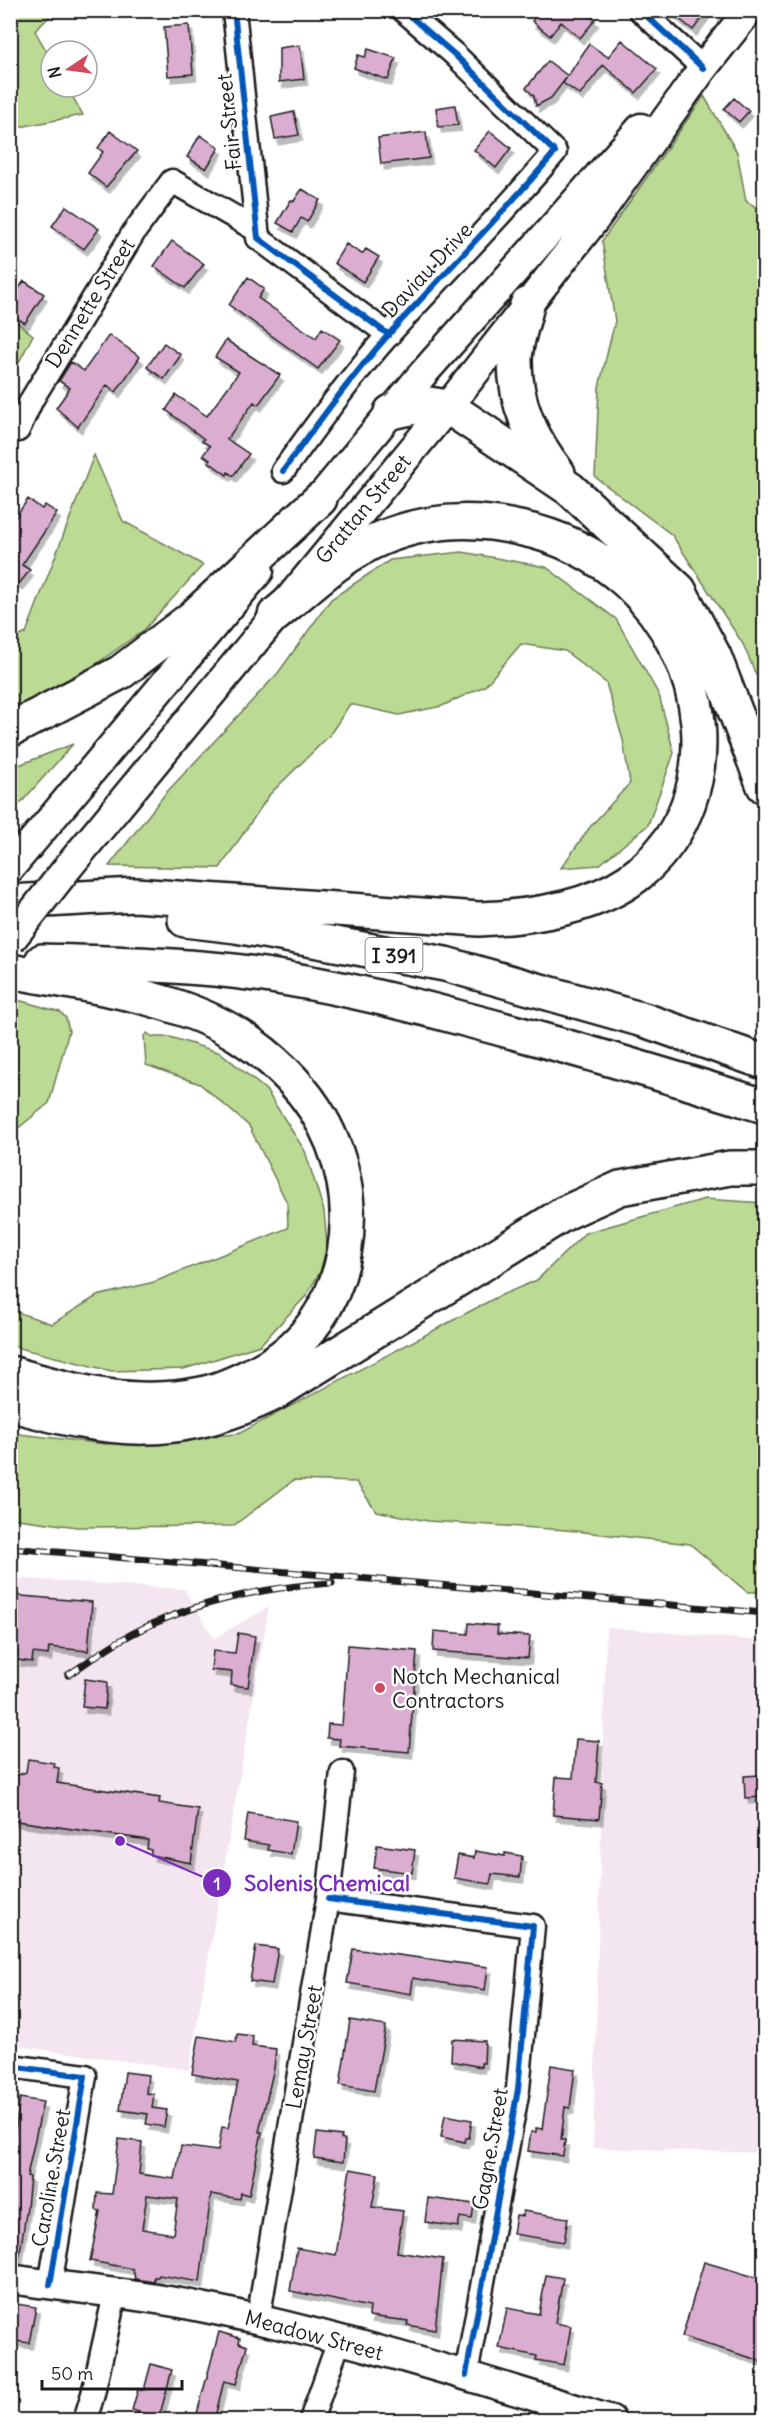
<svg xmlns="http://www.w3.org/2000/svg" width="775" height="2431" font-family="Delius,sans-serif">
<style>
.built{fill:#f4e6f1}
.green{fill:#bbda93;stroke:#6c7b58;stroke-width:1.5}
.building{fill:#dbadd0;stroke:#1c1c1c;stroke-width:1.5;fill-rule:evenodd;filter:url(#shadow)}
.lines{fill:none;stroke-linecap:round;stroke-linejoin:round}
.minor-casing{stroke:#1c1c1c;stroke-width:27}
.major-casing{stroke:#1c1c1c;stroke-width:33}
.highway-casing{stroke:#1c1c1c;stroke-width:38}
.minor{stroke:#fff;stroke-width:22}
.major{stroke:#fff;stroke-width:28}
.highway{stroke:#fff;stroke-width:33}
.rail-casing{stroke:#1c1c1c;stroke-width:7}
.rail{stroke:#fff;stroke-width:4.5;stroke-dasharray:14;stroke-linecap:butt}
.major-bridge-casing{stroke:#1c1c1c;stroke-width:33;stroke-linecap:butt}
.major-bridge{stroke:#fff;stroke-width:28}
.cycleway-casing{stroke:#fff;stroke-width:10}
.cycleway{stroke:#0057b8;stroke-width:6}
.poi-dot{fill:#d1495b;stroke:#fff;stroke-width:2}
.labels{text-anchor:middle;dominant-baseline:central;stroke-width:5;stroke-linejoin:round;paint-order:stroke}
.shield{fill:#fff;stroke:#606060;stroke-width:1.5}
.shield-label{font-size:20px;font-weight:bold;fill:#1c1c1c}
.street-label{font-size:21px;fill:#1c1c1c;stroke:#fff}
.poi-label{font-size:21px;fill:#1c1c1c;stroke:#fff;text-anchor:start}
.leader{fill:none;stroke:#7b2cbf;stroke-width:2}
.callout-dot{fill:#7b2cbf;stroke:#fff;stroke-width:2}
.mark-label{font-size:18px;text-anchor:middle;font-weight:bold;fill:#fff}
.callout-label{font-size:22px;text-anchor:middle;font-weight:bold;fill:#7b2cbf;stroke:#fff;stroke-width:5;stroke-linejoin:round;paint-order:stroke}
</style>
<defs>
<filter id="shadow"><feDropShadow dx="3.5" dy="6" stdDeviation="0" flood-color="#0004"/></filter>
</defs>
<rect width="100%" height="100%" fill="#fff"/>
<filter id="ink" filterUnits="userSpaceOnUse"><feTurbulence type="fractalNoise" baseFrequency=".0167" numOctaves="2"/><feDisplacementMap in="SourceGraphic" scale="12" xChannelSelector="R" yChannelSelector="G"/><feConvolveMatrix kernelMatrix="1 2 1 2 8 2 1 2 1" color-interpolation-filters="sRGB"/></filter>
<g filter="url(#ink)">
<path class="built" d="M11,1578L184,1589L214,1638L269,1607L189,2070L11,2045Z
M606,1627L764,1641V2153L593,2148Z"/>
<path class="green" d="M11,10L55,11L35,31L51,59V87H67L83,115L20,127L11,137Z
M704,96L737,152L746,201L764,212V694L743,644L672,535L595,477L599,387L615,321L602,241Z
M11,318L33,335L11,378Z
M94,455L123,521L203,565L144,630L58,691L11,712L10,641L26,633Z
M462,552L546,567L616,619L659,695L674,753L648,825L599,865L561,868L590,827L630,783L623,740L606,683L565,651L521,644L485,686L442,706L399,715L350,704L329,736L270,794L220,868L109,866L165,794L278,673L331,599L390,560Z
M73,744L11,814V768Z
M11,998L60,1012L66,1018L69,1031L49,1103L11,1134Z
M147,1033L153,1037H170L221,1053L266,1090L305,1151L324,1211L327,1245L320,1272L306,1296L260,1345L184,1369L111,1371L11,1346V1310L52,1324L97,1296L154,1282L288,1228L287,1203L249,1126L200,1084L146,1065L144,1036Z
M705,1199L764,1203V1592H747L690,1544L566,1530L428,1521L376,1511L356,1482L294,1480L233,1526L77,1527L11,1518V1433L105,1444L238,1434L497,1297L537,1280L585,1233Z"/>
<path class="building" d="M540,10H584L595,20L580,38L561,22L550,36L532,21Z
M668,10H708L693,30Z
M189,25L193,74L168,76L164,27Z
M622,40L657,69L636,93L603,65L580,95L563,83L567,77L551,98L536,106L534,96L526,88L548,61L568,76L589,44L608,57Z
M300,45L304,79L279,82V48Z
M368,49L396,58L388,80L354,68L358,55L365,57Z
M734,98L749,111L739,122L724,109Z
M455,105L458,125L438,127L436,108Z
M294,112L299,135L275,139L271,117Z
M110,131L137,151L106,187L88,173L103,152L98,148Z
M490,131L511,148L496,168L474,150Z
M426,132L429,158L381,164L378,138Z
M200,135L219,148L206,169L187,157Z
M302,189L320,200L307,222L301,218L293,232L277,223L291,200L294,201Z
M66,206L99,229L84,249L52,226Z
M172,241L204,264L185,288L154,266Z
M346,244L362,254L366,249L379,257L363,282L334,263Z
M248,277L264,289L258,298L316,338L322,328L340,340L318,369L229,305Z
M24,281L44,294L25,323L10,314V301Z
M109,335L140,357L116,392L107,385L78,427L56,408L70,388L59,381L71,362L84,371Z
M226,340L280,375L258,405L254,402L227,439L249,454L233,476L228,472L227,475L209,462L210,460L203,455L210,446L202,441L204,439L166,410L176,395L207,416L239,372L215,357Z
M164,343L181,355L164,379L147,367Z
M28,499L42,509L45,505L57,513L22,565L30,570L19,584L12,580L10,582V525Z
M10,1595L92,1602L88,1651L49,1647L48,1655L33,1653L32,1662L17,1660L18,1652L10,1651Z
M469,1623L498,1626L497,1634L530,1636L528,1658L433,1651L434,1631L468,1634Z
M238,1633L255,1636L248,1687L231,1685L232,1672L211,1670L213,1651L235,1653Z
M348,1645L417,1651L409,1752L339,1746L340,1739L327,1738L328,1724L342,1725Z
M85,1679L107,1682L105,1709L82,1707Z
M576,1739L599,1741L596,1782L602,1783L599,1819L553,1815L556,1777L573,1778Z
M28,1759L55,1763L54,1767L59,1768L57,1783L160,1798L159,1803L198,1809L191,1863L151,1855V1850L147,1849L148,1840L10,1820V1778L26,1772Z
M761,1775L762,1797L745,1798L744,1776Z
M248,1813L296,1821L291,1854L268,1850L269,1845L244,1841Z
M377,1845L415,1850L412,1873L374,1868Z
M475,1851L505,1856V1853L522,1856L520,1877L492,1874L490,1884L454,1878L458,1855L474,1858Z
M256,1946L278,1949L272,1984L250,1981Z
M353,1949L488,1967L485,1990L413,1978L411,1994L347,1983Z
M350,2020L386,2026L374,2091L340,2085Z
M237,2034L253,2036L252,2046L276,2049L274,2068L259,2132H262L249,2195L241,2193L240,2199L211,2194L200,2282L159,2275L158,2277H154V2282L135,2279L133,2269L90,2261L100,2211L96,2210L97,2193L112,2194L119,2139L142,2142L139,2174L175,2179L181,2146L218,2151L222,2127L228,2128L238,2082L192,2074L199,2036L236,2042ZM147,2195L178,2199L173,2234L142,2229Z
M452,2039L485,2041L484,2063H481V2067L451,2061Z
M551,2065L575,2069L570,2108L565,2107L561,2140H565L563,2156L528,2151L531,2132H536V2128L542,2129Z
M125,2072L148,2075L146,2093L154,2094L152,2108L167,2110L164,2127L146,2124L148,2114L120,2110Z
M20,2098L43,2102L27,2176L30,2177L27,2207L19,2259H10V2165Z
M445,2115L472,2120L469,2138H466L465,2142L441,2137Z
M317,2133L342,2136L341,2139L345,2140L343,2162L314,2158Z
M350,2169L378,2174L372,2207L403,2211L397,2252L443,2259L435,2330L407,2325L408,2321L369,2316L370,2307L290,2291L297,2248L336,2255Z
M428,2198L474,2204L472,2219L460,2217L458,2227L425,2222Z
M523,2211L568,2218L564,2242L513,2234L516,2215L523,2216Z
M704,2262L765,2280V2362L682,2337Z
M546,2275L563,2278L555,2323L571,2326L564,2365L536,2360L537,2356L499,2348L507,2308L539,2314Z
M10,2303L36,2307L29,2343L10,2340Z
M219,2332L240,2338L239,2343L247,2346L236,2384L224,2381L214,2421H195Z
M151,2364L172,2370L159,2418L132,2410L138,2389L144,2390Z"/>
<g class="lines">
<g class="minor-casing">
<path id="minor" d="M234,10L258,238L389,335
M640,10L703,68
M18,430L32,399L134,232L172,181L257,230
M283,471C317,424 351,377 389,334C444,273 502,215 555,152L454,54L403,10
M328,1899L533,1926L518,2089L466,2375
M10,2066L85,2076L50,2285
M258,2320L328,1899L342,1772
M85,2420L93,2394L115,2294
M311,2420L339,2341"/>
</g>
<g class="major-casing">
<path id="major" d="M306,515L421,376L641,128
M69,866L446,409L595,219L703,68L749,10
M10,868L259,571
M10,2279C70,2288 131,2293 191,2305C333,2333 473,2377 611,2420"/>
</g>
<g class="highway-casing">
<path id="highway" d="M527,305C523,323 515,343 515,361C515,405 532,439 558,473
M391,412L429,404L448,407L570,489L679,590L714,656L764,786
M10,730L121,672L192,618L320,499
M10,902L135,895L479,919C533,917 599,908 642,871C730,794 709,656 627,582C597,555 559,536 519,528C473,517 426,520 382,538C341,555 309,587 275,615
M185,920L236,926L445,964L647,1021L764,1062
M42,961C106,963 169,964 233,971C312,980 391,999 468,1020C568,1046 666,1075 764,1106
M10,971C84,985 177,995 241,1037C270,1056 296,1080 315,1109C371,1196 355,1318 261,1370C242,1380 222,1390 202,1394C135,1408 75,1392 10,1373
M10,1404C110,1432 177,1441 273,1394L565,1213L620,1188L730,1168H764"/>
</g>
<use href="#minor" class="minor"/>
<use href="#major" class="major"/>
<use href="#highway" class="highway"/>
<g class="rail-casing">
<path id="rail" d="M10,1548L764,1613
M68,1675C85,1664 103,1650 121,1640C184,1604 261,1587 332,1583"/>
</g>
<use href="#rail" class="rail"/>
<g class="major-bridge-casing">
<path id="major-bridge" d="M10,941L69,866"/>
</g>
<use href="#major-bridge" class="major-bridge"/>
<g class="cycleway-casing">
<path id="cycleway" d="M234,10L258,238L389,335
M640,10L703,68
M283,471C317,424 351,377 389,334C444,273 502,215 555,152L454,54L403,10
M328,1899L533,1926L518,2089L466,2375
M10,2066L85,2076L50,2285"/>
</g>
<use href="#cycleway" class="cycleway"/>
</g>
</g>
<circle class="poi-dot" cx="380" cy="1688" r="6"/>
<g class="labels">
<rect class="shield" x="365.5" y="938" width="57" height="34" rx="4.5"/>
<g class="shield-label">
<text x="394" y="955">I 391</text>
</g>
<g class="street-label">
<text transform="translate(229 122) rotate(-96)">Fair Street</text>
<text transform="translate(427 270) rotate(-47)">Daviau Drive</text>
<text transform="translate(90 303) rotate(-58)">Dennette Street</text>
<text transform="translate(363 509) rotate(-50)">Grattan Street</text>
<text transform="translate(304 2047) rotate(-80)">Lemay Street</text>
<text transform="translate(490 2149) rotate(-80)">Gagne Street</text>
<text transform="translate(51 2178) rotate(-80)">Caroline Street</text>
<text transform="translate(314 2335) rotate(15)">Meadow Street</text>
</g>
<g class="poi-label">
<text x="392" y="1676">Notch Mechanical<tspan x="392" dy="24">Contractors</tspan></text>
</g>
</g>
<path class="leader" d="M120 1841L217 1883"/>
<g class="callout-dot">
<circle cx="120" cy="1841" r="6"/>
<circle cx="217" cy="1883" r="15"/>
</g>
<g class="mark-label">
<text x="217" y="1890">1</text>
</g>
<g class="callout-label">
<text x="327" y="1891">Solenis Chemical</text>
</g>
<rect width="775" height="2431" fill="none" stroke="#fff" stroke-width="36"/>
<rect x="18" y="18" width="739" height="2395" fill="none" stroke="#1c1c1c" stroke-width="2" filter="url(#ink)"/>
<g transform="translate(69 69) rotate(257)"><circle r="28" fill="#ffffff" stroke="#a4a4a4" stroke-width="1.5"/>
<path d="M0-4.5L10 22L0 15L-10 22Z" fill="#d1495b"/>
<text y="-9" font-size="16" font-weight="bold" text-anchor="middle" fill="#1c1c1c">N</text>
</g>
<path d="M42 2380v9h140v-9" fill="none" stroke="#1c1c1c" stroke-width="3"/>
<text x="51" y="2380" font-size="18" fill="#1c1c1c" stroke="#ffffff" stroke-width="4.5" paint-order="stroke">50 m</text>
</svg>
